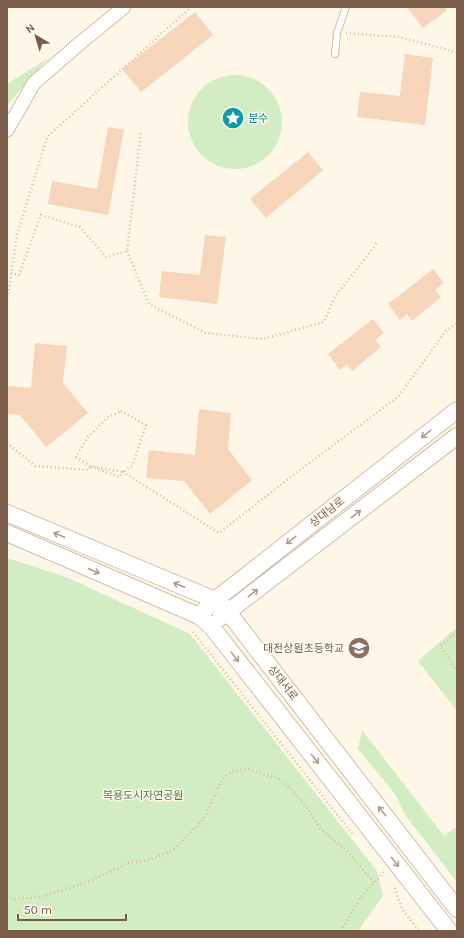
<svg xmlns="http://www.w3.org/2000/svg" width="464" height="938" font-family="Karla,'Noto Sans KR',sans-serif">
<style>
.green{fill:#d2edc3}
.building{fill:#f6d5bb}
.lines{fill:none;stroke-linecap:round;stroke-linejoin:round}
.service-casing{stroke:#d1beaa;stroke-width:8}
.minor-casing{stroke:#d1beaa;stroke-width:15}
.tertiary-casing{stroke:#d1beaa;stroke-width:18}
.secondary-casing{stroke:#d7c0aa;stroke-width:20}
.path{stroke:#dbb99e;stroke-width:2.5;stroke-dasharray:1 3;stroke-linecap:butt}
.service{stroke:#fff;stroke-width:6}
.minor{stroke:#fff;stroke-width:13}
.tertiary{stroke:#fff;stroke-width:16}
.secondary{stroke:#fff;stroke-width:18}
.oneway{stroke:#af9d91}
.labels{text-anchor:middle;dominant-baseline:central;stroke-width:3;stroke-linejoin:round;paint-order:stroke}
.culture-label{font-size:11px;fill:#0d838f;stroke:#fff9ee;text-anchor:start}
.street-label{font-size:11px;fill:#7a5c48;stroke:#fff9ee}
.education-label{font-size:11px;fill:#785e54;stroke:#fff9ee;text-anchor:end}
.park-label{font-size:11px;fill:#4c7b3c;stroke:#fff9ee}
</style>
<rect width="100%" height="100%" fill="#fef6e6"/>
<path class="green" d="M48,58L9,103L7,106V84Z
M188 122a47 47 0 1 1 94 0a47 47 0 1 1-94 0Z
M7,558L66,577L190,634L377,871L383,896L358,931H7Z
M457,627V711L418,661Z
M362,730L444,836L457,826V882L405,815L395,794L358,749Z"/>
<path class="building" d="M407,7H445L447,10L423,28Z
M195,12L213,35L141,92L122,69Z
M405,54L433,58L425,125L357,117L360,92L400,96Z
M108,127L124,130L108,215L48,204L52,181L97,189Z
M308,152L323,170L266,218L250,199Z
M205,235L226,237L217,304L159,297L162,271L200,275Z
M433,269L444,283L435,290L441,297L412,321L407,314L400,320L388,304Z
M373,319L384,333L375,340L381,347L352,371L347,364L340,370L328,354Z
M35,343L67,346L63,383L88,413L46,447L20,415L7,414V386L31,388Z
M199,409L231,413L228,449L252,480L210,514L184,481L146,478L149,450L195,455Z"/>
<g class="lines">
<g class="service-casing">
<path id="service" d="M335,54L337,33L346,7"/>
</g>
<g class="minor-casing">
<path id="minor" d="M7,130L34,83L79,44L124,7"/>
</g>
<g class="tertiary-casing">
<path id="tertiary" d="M7,513L215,600
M7,533L199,616L211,626L449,931
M228,612L457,909
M199,616L215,600L457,410
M220,618L457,436"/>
</g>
<g class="secondary-casing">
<path id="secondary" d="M215,600L228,612"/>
</g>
<path class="path" d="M346,33L399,37L456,52L457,53
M127,251L149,304L206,333L263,339L324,322L334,298L377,243
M11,273L19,275L41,215L80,227L106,257L127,251L141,131
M7,302L17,235L47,137L191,7
M121,411L146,425L132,466L123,472L90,466L76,457L88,437L107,418Z
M7,443L35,466L89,470L90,466L120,477L123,472L219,533L300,470L398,397L445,332L457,323
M193,632L354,836
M457,632L440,646L457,670
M395,888L402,909L419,931
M7,897L14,899L40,897L85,883L131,862L149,860L173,850L204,819L222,779L233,771L249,769L279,779L291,789L308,809L320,828L347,851L375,884
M341,931L360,899L384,872"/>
<use href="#service" class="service"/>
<use href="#minor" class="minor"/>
<use href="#tertiary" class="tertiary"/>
<use href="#secondary" class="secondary"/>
</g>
<defs><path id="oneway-shaft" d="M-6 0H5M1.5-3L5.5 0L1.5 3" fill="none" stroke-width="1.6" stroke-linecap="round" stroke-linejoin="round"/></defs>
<g class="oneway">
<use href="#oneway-shaft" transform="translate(426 434) rotate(142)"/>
<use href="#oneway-shaft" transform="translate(356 514) rotate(-38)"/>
<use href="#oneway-shaft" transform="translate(59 535) rotate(-157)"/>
<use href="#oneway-shaft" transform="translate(291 540) rotate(142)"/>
<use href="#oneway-shaft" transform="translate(94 571) rotate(23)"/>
<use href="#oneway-shaft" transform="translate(179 585) rotate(-157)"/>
<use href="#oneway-shaft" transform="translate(253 593) rotate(-38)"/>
<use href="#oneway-shaft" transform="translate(235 657) rotate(52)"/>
<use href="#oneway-shaft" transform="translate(315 759) rotate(52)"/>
<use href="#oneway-shaft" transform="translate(382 811) rotate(-128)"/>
<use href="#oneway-shaft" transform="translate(395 862) rotate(52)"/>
</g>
<defs>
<g id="sight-disc" transform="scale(1.15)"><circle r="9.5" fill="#0f9aa8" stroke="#fff9ee"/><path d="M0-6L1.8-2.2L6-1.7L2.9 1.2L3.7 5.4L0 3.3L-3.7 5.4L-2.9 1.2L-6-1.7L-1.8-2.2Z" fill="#fff"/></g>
<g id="school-disc" transform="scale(1.15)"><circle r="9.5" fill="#8d6e63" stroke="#fff9ee"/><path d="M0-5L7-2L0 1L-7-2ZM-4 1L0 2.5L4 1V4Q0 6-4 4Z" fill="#fff"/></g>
</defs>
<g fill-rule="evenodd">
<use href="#sight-disc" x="233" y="118"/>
<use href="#school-disc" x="359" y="648"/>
</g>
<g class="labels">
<g class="culture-label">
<text x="248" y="118">분수</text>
</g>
<g class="street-label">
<text transform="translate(327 512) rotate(-38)">상대남로</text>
<text transform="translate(283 683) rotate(52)">상대서로</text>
</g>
<g class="education-label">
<text x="344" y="648">대전상원초등학교</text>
</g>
<g class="park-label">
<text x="143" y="795">복용도시자연공원</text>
</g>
</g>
<rect width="464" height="938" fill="none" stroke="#7a5c48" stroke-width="16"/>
<g transform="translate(36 36) rotate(322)" stroke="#fff9ee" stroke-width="3" paint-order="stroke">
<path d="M0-3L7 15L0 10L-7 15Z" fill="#7a5c48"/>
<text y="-6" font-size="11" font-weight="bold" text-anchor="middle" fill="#7a5c48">N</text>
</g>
<path d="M18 914v6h108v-6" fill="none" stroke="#7a5c48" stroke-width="2"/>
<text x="24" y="914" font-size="12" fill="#7a5c48" stroke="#fff9ee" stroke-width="3" paint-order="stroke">50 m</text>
</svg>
